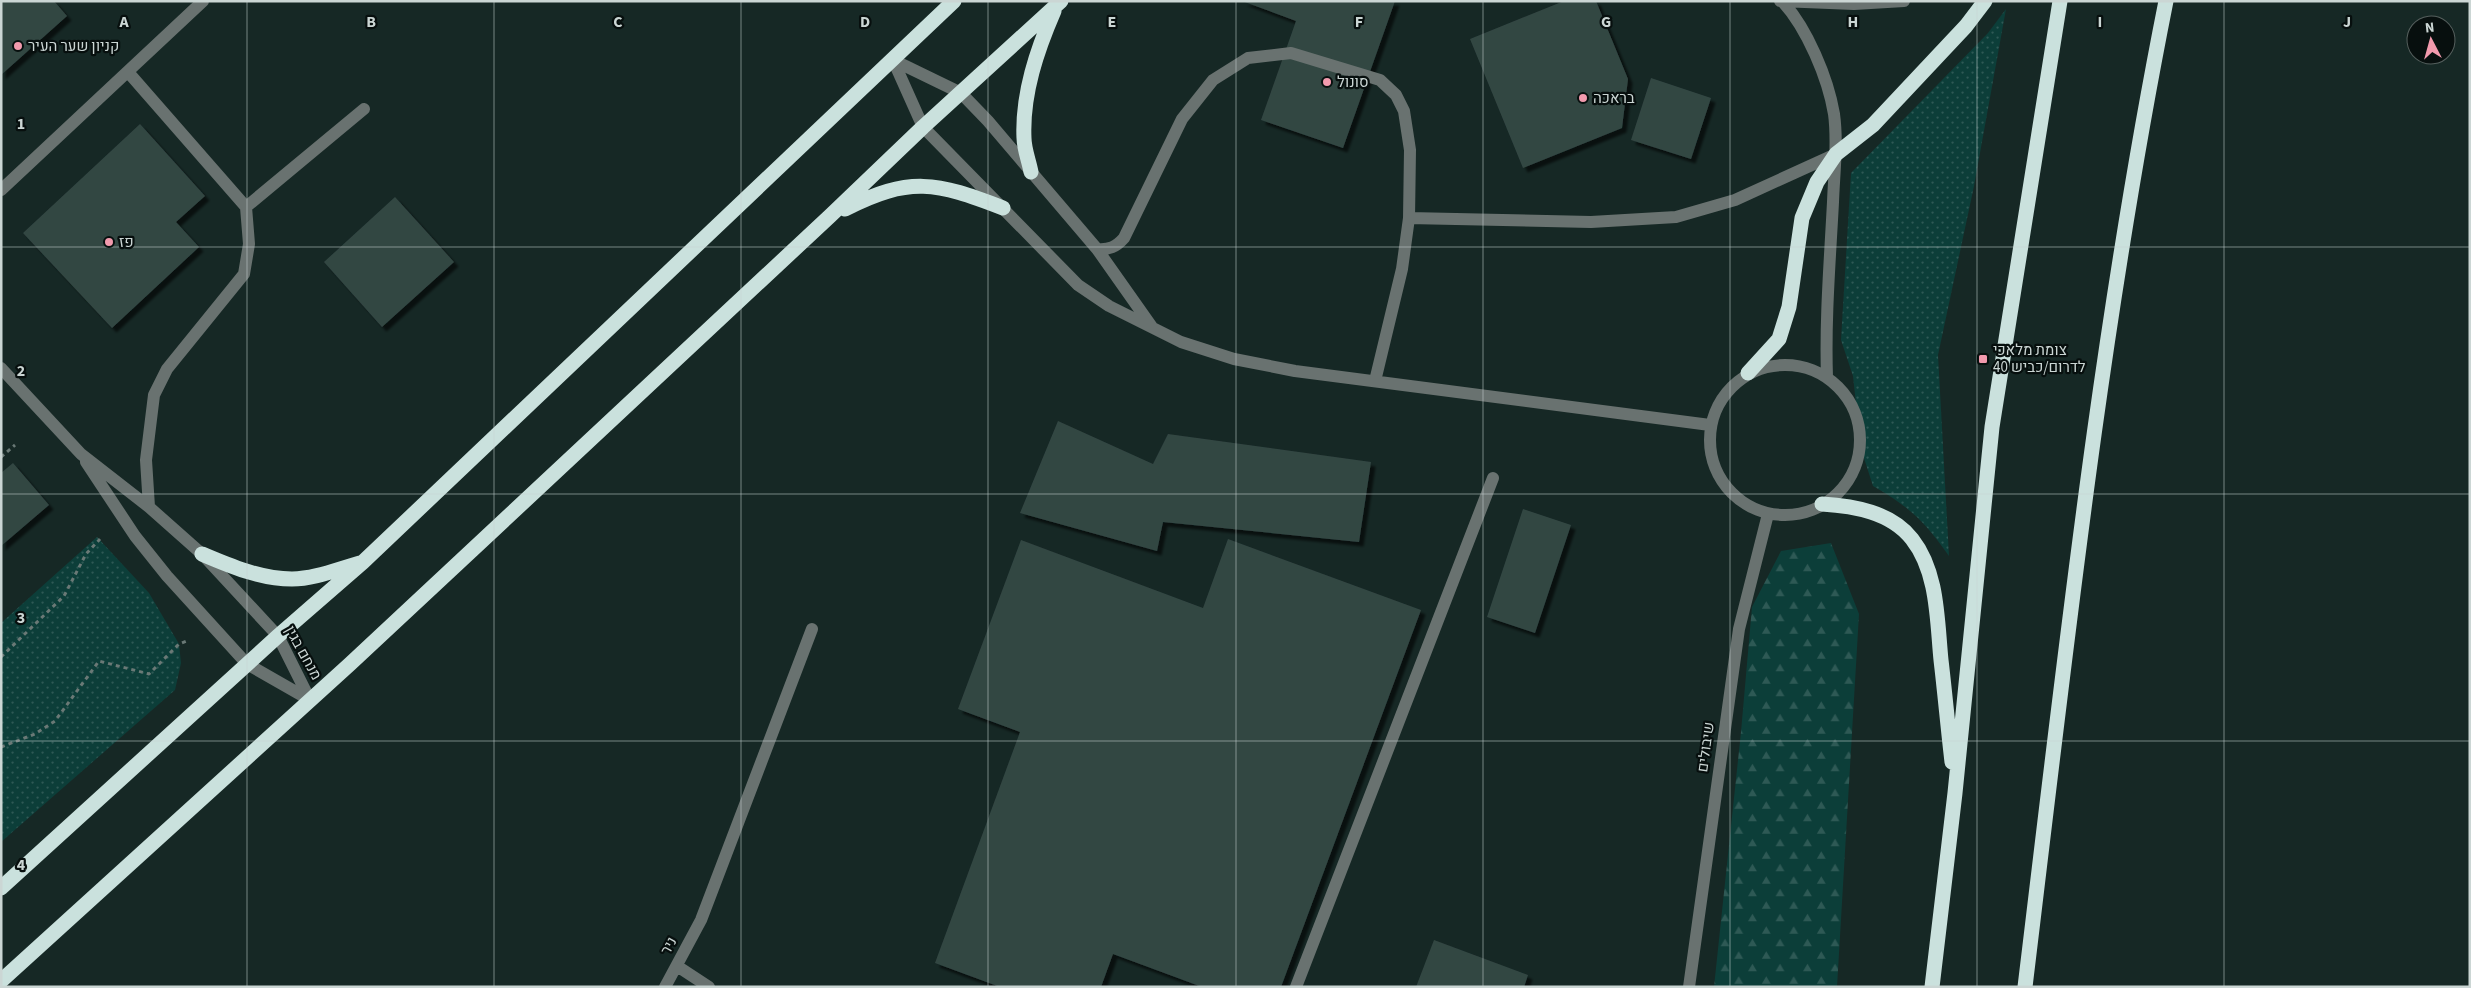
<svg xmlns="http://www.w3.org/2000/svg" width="2471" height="988" font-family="'Source Sans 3',Heebo,sans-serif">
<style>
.grass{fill:url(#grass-dots)}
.forest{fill:url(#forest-firs)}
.building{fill:#334643;filter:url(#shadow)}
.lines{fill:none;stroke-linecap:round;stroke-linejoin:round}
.path{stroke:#6a7976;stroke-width:3;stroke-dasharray:4 4;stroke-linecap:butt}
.minor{stroke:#697270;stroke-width:12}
.highway{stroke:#cae1dd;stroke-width:15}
.grid{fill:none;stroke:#cbd6d4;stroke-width:1;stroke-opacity:0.55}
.poi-dot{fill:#f29aad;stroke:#070f0e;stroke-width:2}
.labels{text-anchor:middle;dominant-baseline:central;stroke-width:4.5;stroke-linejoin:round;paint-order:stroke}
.poi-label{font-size:15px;fill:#cbd6d4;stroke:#070f0e;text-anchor:start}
.street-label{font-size:15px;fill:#cbd6d4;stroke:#070f0e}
.grid-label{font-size:16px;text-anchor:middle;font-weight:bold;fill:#cbd6d4;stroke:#070f0e;stroke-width:4.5;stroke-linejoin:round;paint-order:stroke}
</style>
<defs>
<pattern id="grass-dots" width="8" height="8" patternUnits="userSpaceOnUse" patternTransform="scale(1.25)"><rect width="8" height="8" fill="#0c3e39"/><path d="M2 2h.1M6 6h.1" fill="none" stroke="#2e5955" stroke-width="1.8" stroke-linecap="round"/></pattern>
<pattern id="forest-firs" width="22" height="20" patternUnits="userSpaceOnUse" patternTransform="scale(1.25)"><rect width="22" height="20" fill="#0c3e39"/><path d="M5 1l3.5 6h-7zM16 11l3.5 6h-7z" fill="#2e5955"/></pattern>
<filter id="shadow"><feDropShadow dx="4.5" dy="4.5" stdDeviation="1" flood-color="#0009"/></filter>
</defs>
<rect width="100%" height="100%" fill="#162825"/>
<path class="grass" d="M2006,9L1974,186L1938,355L1949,556C1924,521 1911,508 1873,486L1854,427L1856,404L1853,376L1841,340L1851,173L1988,33Z
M97,537L149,593L179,644L181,663L175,690L1,842V623Z"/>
<path class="forest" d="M1831,543L1859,614L1837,987H1714L1741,732L1752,607L1781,551Z"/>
<path class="building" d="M1,1H54L67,16L1,75Z
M1242,1H1395L1343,148L1261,120L1296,21Z
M1564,1H1596L1628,79L1622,128L1523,168L1470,39Z
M1651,78L1711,98L1691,159L1631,140Z
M140,124L205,196L176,222L199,247L112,328L23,233Z
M395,197L454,262L382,327L324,262Z
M1058,421L1153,464L1168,434L1371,462L1359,542L1163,522L1157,551L1020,513Z
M13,463L49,505L1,546V473Z
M1523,509L1571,525L1535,633L1487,617Z
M1228,539L1421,610L1281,987H1202L1113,954L1101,987H1000L935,963L1020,732L958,709L1021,540L1203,608Z
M1434,940L1528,975L1524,987H1416Z"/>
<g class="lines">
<path class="path" d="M1,457L15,445
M1,657L64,596L86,554L100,539
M1,747L35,734L55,721L99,661L149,674L179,644L189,640"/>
<path class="minor" d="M1780,1L1854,4L1904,1
M1782,1C1807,28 1828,78 1834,114C1838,143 1834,173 1833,202C1830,260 1825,319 1827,377
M893,60L923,127L1078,285L1109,306L1181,342L1234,359L1295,371L1710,425
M893,60L961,93L988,121L1097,249L1152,327
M128,72L246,207L249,244L244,274L167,369L154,395L146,460L149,507
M1,190L203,1
M246,207L364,109
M1409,218L1591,222L1676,217L1735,200L1836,154
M1097,249C1109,250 1116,247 1124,238L1182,119L1213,80L1248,58L1291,53L1380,80L1396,95L1404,111L1410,150L1409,218L1402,269L1375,381
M1710 440a75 75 0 1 1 150 0a75 75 0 1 1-150 0Z
M1,368L81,454L149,507L202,554L278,636L310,700
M86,462L135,536L167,576L247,664L310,700
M677,966L709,987
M665,987L701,920L812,629
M1296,987L1493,478
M1689,987L1739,629L1768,514"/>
<path class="highway" d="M1031,172C1029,161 1024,149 1024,138C1022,94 1037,50 1054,11
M845,209C910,176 936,182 1003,208
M1748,373L1779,339L1789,307L1802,218L1817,182L1836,154L1873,125L1966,26L1985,1
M1822,504C1854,506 1891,512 1912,539C1938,572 1937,620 1941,660C1945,694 1948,728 1952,762
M202,554C230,566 261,579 292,579C314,579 338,569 360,563
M1,888L278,636L363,562L954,1
M1,981L350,664L830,216L923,127L1061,1
M1932,987L1955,793L1992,427L2060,1
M2025,987C2065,657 2101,327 2166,1"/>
</g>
<path class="grid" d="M247,1V987M494,1V987M741,1V987M988,1V987M1236,1V987M1483,1V987M1730,1V987M1977,1V987M2224,1V987M1,247H2470M1,494H2470M1,741H2470"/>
<g class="poi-dot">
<circle cx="18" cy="46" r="5"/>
<circle cx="1327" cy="82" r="5"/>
<circle cx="1583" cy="98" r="5"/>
<circle cx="109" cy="242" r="5"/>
<rect x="1978" y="354" width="10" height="10" rx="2.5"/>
</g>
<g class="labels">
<g class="poi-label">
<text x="28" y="46">קניון שער העיר</text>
<text x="1337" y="82">סונול</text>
<text x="1593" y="98">בראכה</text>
<text x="119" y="242">פז</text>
<text x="1993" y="350">צומת מלאכי<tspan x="1993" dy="17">לדרום/כביש 40</tspan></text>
</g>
<g class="street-label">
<text transform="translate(303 653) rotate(61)">מנחם בגין</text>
<text transform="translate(1706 747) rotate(-82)">שיבולים</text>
<text transform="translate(669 946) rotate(-61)">ניר</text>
</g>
</g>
<g class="grid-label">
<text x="124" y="27">A</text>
<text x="371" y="27">B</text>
<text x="618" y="27">C</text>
<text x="865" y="27">D</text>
<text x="1112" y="27">E</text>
<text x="1359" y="27">F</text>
<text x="1606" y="27">G</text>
<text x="1853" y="27">H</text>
<text x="2100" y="27">I</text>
<text x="2347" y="27">J</text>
<text x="21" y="129">1</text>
<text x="21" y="376">2</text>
<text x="21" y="623">3</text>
<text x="21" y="870">4</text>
</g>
<rect width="2471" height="988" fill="none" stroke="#cbd6d4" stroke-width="5"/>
<g transform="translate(2431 40) rotate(354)"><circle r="24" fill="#070f0e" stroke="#555f5d"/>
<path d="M0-4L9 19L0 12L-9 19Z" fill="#f29aad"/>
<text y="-8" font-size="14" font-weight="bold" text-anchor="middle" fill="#cbd6d4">N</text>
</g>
</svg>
